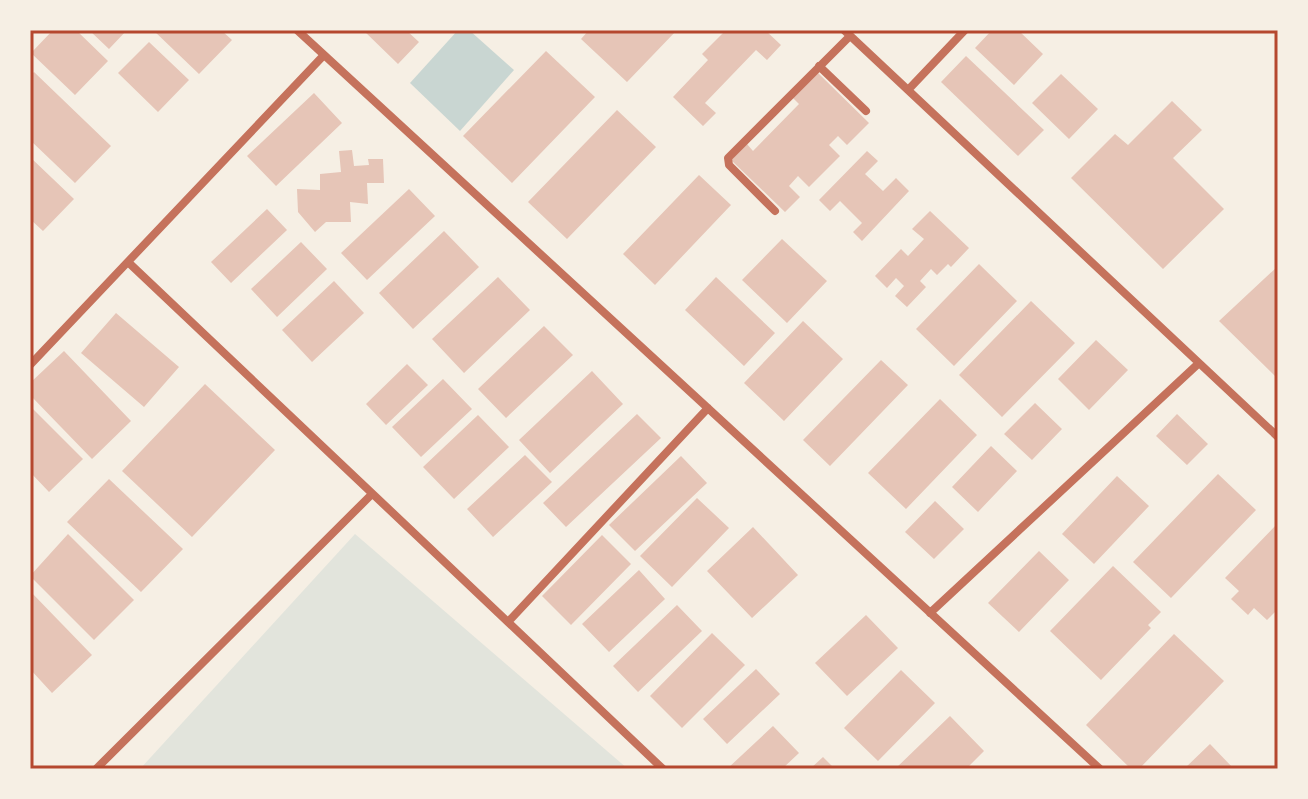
<svg xmlns="http://www.w3.org/2000/svg" width="1308" height="799" font-family="Literata,serif">
<style>
.green{fill:#e2e4dc}
.water{fill:#c9d6d2}
.building{fill:#e6c5b7}
.lines{fill:none;stroke-linecap:round;stroke-linejoin:round}
.minor{stroke:#c5725c;stroke-width:8}
.neatline{fill:none;stroke:#b5482f;stroke-width:3}
</style>
<rect width="100%" height="100%" fill="#f6efe4"/>
<path class="green" d="M355,534L628,769H140Z"/>
<path class="water" d="M458,30H469L514,70L460,131L410,83Z"/>
<path class="building" d="M53,30H76L108,61L75,95L31,53Z
M89,30H127L109,49Z
M153,30H221L232,40L199,74Z
M363,30H406L419,42L398,64Z
M589,30H677L627,82L581,39Z
M726,30H765L781,45L767,60L756,50L705,103L716,113L703,126L673,97L708,60L702,54Z
M992,30H1018L1043,54L1014,85L975,48Z
M149,42L189,80L158,112L118,73Z
M546,51L595,97L512,183L463,136Z
M966,56L1044,130L1018,156L941,82Z
M34,72L111,146L75,183L30,140V76Z
M817,72L869,123L847,145L838,136L829,145L840,156L809,187L798,176L789,186L800,197L785,212L731,160L747,144L753,151L799,104L792,97Z
M1061,74L1098,109L1069,139L1032,103Z
M314,93L342,123L276,186L247,156Z
M1172,101L1202,130L1173,158L1224,209L1163,269L1071,178L1115,134L1128,145Z
M617,110L656,147L567,239L528,202Z
M352,150L354,166L369,165L368,159H383L384,183H367L368,204L350,202L351,222H326L315,232L298,212L297,189L320,190V174L341,172L339,151Z
M867,151L878,161L865,174L883,191L896,178L909,191L862,241L853,232L862,223L840,201L830,211L819,200Z
M30,157L74,199L43,231L30,219Z
M699,175L731,205L655,285L623,254Z
M409,189L435,216L367,280L341,253Z
M267,209L287,230L231,283L211,262Z
M930,211L969,248L951,267L948,264L937,275L931,269L920,281L926,287L907,307L895,296L904,286L896,278L887,288L875,276L901,249L908,256L924,239L912,229Z
M444,231L479,267L413,329L379,293Z
M782,239L827,281L787,323L742,280Z
M301,242L327,269L277,317L251,289Z
M979,264L1017,301L954,366L916,329Z
M1278,266V377L1277,378L1219,321Z
M498,277L530,310L464,373L432,339Z
M716,277L775,333L744,366L685,310Z
M334,281L364,313L312,362L282,330Z
M1031,301L1075,343L1002,417L959,375Z
M116,313L179,367L144,407L81,353Z
M803,321L843,359L784,421L744,383Z
M544,326L573,355L506,418L478,389Z
M1096,340L1128,370L1089,410L1058,379Z
M64,351L131,421L92,459L30,395V383Z
M881,360L908,385L830,466L803,440Z
M407,364L428,385L386,425L366,404Z
M592,371L623,404L550,473L519,440Z
M443,379L472,409L421,457L392,427Z
M205,384L275,450L192,537L122,471Z
M940,399L977,435L906,509L868,473Z
M1035,403L1062,429L1032,460L1004,434Z
M30,406L83,459L49,492L30,472Z
M637,414L661,438L566,527L543,503Z
M1177,414L1208,444L1187,465L1156,436Z
M478,415L509,447L454,499L423,467Z
M991,446L1017,471L978,512L952,487Z
M525,455L552,482L493,537L467,509Z
M681,456L707,483L635,551L609,525Z
M1218,474L1256,510L1171,598L1133,562Z
M1117,476L1149,506L1094,564L1062,534Z
M109,479L183,549L141,592L67,522Z
M697,498L729,528L672,587L640,556Z
M935,501L964,529L934,559L905,532Z
M1278,523V609L1267,620L1254,608L1248,615L1231,599L1239,591L1225,578Z
M753,527L798,575L752,618L707,571Z
M68,534L134,600L94,640L30,576Z
M602,535L631,564L571,625L542,596Z
M1039,551L1069,580L1019,632L988,603Z
M1113,566L1161,612L1148,625L1151,628L1101,680L1050,631Z
M639,570L665,599L609,652L582,624Z
M30,591L92,655L52,693L30,669Z
M677,605L702,631L638,692L613,666Z
M866,615L898,648L847,696L815,663Z
M712,633L745,665L682,728L650,696Z
M1174,634L1224,681L1139,769H1131L1086,725Z
M756,669L780,694L727,744L703,719Z
M901,670L935,703L878,761L844,728Z
M950,716L984,751L966,769H895Z
M773,726L799,753L782,769H727Z
M1210,744L1234,769H1184Z
M823,757L835,769H810Z"/>
<g class="lines">
<path class="minor" d="M297,30L1100,769
M844,30L1278,437
M819,66L866,111
M908,90L965,30
M775,211L729,165L728,158L850,36
M128,262L663,769
M30,365L324,55
M930,613L1199,363
M508,622L708,408
M96,769L372,494"/>
</g>
<rect width="1308" height="799" fill="none" stroke="#f6efe4" stroke-width="64"/>
<rect x="32" y="32" width="1244" height="735" class="neatline"/>
</svg>
